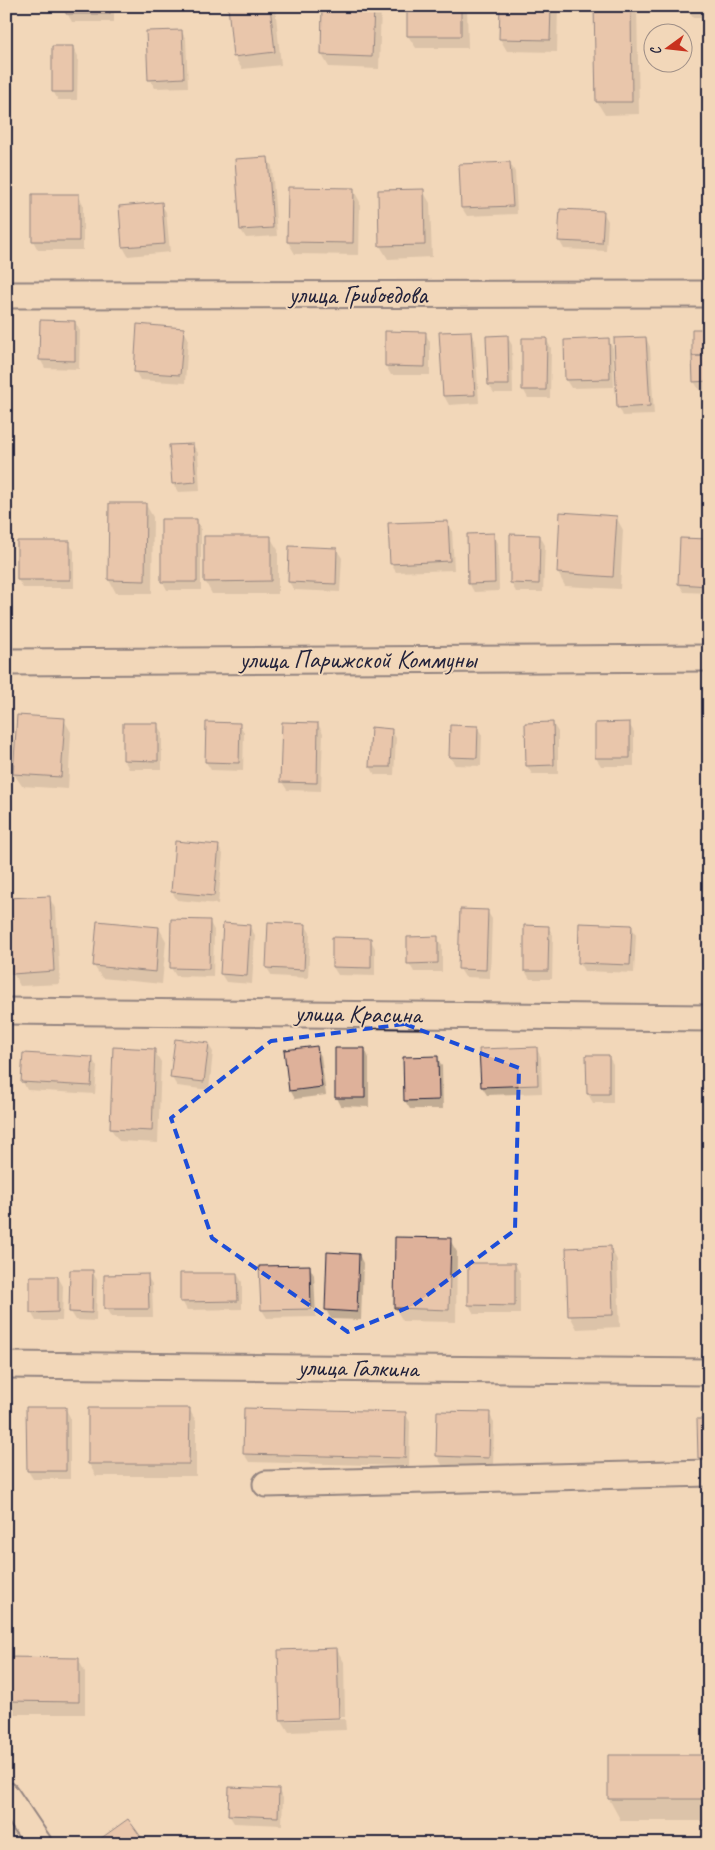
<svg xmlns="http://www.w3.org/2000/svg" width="715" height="1850" font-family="Caveat,sans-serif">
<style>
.shadow{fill:#0003}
.building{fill:#deb19a;stroke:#22223b}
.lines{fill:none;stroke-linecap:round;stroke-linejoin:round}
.minor-casing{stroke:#22223b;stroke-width:29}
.minor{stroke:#f2d7b9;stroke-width:25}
.marked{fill:none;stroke:#1d4ed8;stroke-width:4;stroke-dasharray:10 6;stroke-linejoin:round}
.labels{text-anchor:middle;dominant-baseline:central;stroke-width:4;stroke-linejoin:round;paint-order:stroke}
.street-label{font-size:25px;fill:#22223b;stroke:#f2d7b9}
</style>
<rect width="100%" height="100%" fill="#f2d7b9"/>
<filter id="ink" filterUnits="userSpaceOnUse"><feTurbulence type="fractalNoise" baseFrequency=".02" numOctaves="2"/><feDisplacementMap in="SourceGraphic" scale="10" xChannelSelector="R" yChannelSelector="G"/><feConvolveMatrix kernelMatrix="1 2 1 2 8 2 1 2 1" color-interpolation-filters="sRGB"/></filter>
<g filter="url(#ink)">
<path class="shadow" d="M67,6H114V22H72L67,13Z
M143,6H191V12L147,13Z
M229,6H275L281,65L242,69L234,56Z
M324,6H381L379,69L329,67L322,55Z
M408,6H467L468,48H416L408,36Z
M501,6H558L557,52L507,51L500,39Z
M596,6H637L639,114L605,115L597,102Z
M709,6V18H693L688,10Z
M181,31L186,39L188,87L155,88L150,80Z
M73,47L78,56L77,100H58L53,91Z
M267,158L272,166L277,236L246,238L241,230Z
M510,163L515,172L517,214L467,216L462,208Z
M353,189L360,202L359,255L295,254L288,242Z
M423,191L430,203L432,257L388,259L380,246Z
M33,195H78L83,204V250H38L33,241Z
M161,204L166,212L170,252L128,256L123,247L120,207Z
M603,212L608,221L606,251L564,249L559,240Z
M75,322L80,331L79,369L45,368L40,359Z
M183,329L188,338L185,383L140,380L135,371Z
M709,330V390H699L694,381Z
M470,332L475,340L479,403L449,405L444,396L441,334Z
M387,333H425L430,342V375H391L386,366Z
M507,336L512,345L513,393H494L489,385Z
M646,338L650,347L654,415L623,416L619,407Z
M546,339L551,348L550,398H528L523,389Z
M608,340L613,348L614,387L571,388L566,380Z
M193,445L198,453L200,491L178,492L173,484Z
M110,504L146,505L153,517L152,593H116L109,580Z
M616,517L623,530L620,589L565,586L558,573Z
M197,520L201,529V590H167L163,582Z
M447,522L452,530L454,570L396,572L391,564Z
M493,534L498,543L499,591L474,592L469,583Z
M512,536H540L545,545L543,592H516L511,583Z
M270,537L278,550V594H212L205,581Z
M709,540V593L684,592L679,584Z
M69,543L74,551V588H23L18,580Z
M337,550L342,558L340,592L294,590L289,582Z
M64,720L71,732L68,789L22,786L14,774Z
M124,724L157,725L162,733V769H129L124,760Z
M239,724L244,732L243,771L211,770L206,762Z
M318,724L323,733L321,791L287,790L282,782Z
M553,724L558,732V774H532L527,766Z
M629,724L634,732V766H601L596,758Z
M477,727L482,735L481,766L455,765L450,757Z
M391,730L396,738L394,775H375L370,766Z
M218,846L223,854L218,904L177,900L172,892Z
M49,897L56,910L60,984L20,986L13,973Z
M487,911L492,919L490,978L465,977L460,969Z
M209,921L214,930L213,977L176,976L171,968Z
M305,925L310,933L308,978L272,976L267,968Z
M250,927L255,935L252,984L226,982L221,974Z
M548,927L553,935L552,979H530L525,971Z
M632,927L636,935L634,973L584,971L579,962Z
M159,928L166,941L162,984L102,978L94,966Z
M437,938L442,946V972H414L409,963Z
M370,939L375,948V976L338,975L333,967Z
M208,1044L213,1052L209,1090L177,1086L172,1078Z
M316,1047L321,1056L326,1095L295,1099L290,1090Z
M536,1048L541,1057L542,1093L487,1095L482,1087Z
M365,1049L369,1058V1107L341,1106L337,1098Z
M154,1050L161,1062L158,1143L119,1141L111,1129Z
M588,1056H608L613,1064V1103H593L588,1094Z
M437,1057L442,1066L443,1109H410L405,1101Z
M92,1058L97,1067L95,1094L27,1090L23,1082Z
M397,1238L450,1240L457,1252L456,1322L403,1321L395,1308Z
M610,1247L617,1260L620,1327L577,1329L570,1316L567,1249Z
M359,1255L363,1263L361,1320L331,1319L326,1310Z
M469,1264H515L520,1273V1314H474L469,1305Z
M309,1266L314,1275L316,1317L267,1318L262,1310Z
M92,1271L97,1280L96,1321L76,1320L71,1312Z
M237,1274L242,1282V1309L187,1310L182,1301Z
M147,1276L152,1284L153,1317H111L106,1308Z
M58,1277L63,1286L62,1321H36L31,1312Z
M65,1408L70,1417V1479H33L28,1471Z
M189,1409L196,1421V1476H96L89,1464Z
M438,1412L489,1414L494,1422L493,1466L442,1465L437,1456Z
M405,1413L410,1422L409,1466L249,1462L244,1454Z
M709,1420V1470H706L699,1458Z
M337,1650L344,1662L345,1717L286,1718V1721L345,1719L346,1730L289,1732L281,1719Z
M6,1659H78L85,1672V1714H6Z
M609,1756H709L706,1821H621L609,1799Z
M278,1790L283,1798L282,1825L234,1823L229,1815Z"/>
<path class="building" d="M66,6H110V14H66Z
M228,6H270L275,52L233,57Z
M322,6H374L372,57L321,55Z
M407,6H461V36H407Z
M500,6H551L550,40L499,39Z
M594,6H631L632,102H596Z
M687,6H709V10H687Z
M182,30L184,78L148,80L146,31Z
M52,46H73V92H52Z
M268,157L273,228L240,230L235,159Z
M510,162L513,206L461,208L459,164Z
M288,187L354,188L353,243L287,242Z
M424,189L425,245L379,246L378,190Z
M32,194H79V241H32Z
M162,202L165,244L122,247L119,206Z
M560,209L604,211L602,243L558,241Z
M40,320L75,321V361L39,360Z
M137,324L184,328L180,375L134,372Z
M692,329H709V356H692Z
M385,331L426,332L425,367L385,366Z
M471,331L475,395L443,396L439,332Z
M508,335L509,385H488L486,336Z
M646,337L650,406L617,408L614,338Z
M522,338H547L546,390H522Z
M609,338L610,379L565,380L564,340Z
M692,356H709V381L693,382Z
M193,444L196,482L172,484L169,445Z
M109,503H146L145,581L108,580Z
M560,512L617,516L613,577L557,573Z
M161,519H197V582H161Z
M448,521L450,561L390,564L388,523Z
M494,533L495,583L468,584L467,534Z
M510,534L540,535L539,584L510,583Z
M204,536H271V581L204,582Z
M680,538L709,539V586L678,584Z
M17,541H70V580H17Z
M289,546L337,548L336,584L288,582Z
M17,715L65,718L61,777L13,774Z
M206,722L240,723L239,763L205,762Z
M282,722L318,723L317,783L280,782Z
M553,722L554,765L526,766L525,723Z
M630,722V758H595V723Z
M123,723H158V761L123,760Z
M450,725L478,726L477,758L449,757Z
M371,727L392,729L390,767H369Z
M175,841L219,845L214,896L171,892Z
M50,896L54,971L12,974L8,898Z
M460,909L488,910L486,970L458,969Z
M171,919L210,920L209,969L170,968Z
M97,921L159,927L156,972L93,966Z
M268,922L306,924L304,970L266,968Z
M223,923L250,925L247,976L220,974Z
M579,923L632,925L630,965L578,963Z
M524,925L549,926L548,971H524Z
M438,936V963L407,964V937Z
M332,937L371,938V968L332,967Z
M175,1039L209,1043L204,1082L170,1078Z
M317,1046L322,1087L289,1091L284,1050Z
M113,1047L155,1049L152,1131L110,1129Z
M537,1047L538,1085L481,1087L479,1049Z
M335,1048H365V1098H335Z
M23,1053L93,1057L91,1086L21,1082Z
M586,1055H609V1094H587Z
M438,1056L439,1100L404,1101L403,1057Z
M395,1237L451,1238L449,1310L394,1308Z
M611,1246L613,1315L568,1316L566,1248Z
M327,1252L359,1254L357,1312L325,1310Z
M468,1263H515V1306L468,1305Z
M310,1265L311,1309L261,1310L259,1266Z
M70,1270H93L92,1313L69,1312Z
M180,1273H237L238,1301L180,1302Z
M148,1274L149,1309H104V1275Z
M30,1276H58V1312L30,1313Z
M26,1407H66V1471H27Z
M88,1408H190L189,1464H88Z
M244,1408L406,1412L405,1458L243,1454Z
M437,1411L490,1412L489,1458L436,1456Z
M697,1419H709V1458H698Z
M709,1536V1634H708Z
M337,1648L339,1718L280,1720L278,1650Z
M6,1657L79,1658V1702L6,1701Z
M608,1755H709V1844H705V1799H608Z
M229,1787L279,1789L278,1817L228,1815Z
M128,1819L146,1844H93Z"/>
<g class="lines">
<g class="minor-casing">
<path id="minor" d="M6,295L709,294
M6,662L709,658
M6,1011L709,1018
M6,1365L709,1372
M266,1484L709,1473
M6,1795L39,1844"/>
</g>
<use href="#minor" class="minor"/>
</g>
</g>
<path d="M0 0H715V1850H0ZM405,1024L519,1068L515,1230L414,1305L348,1332L212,1238L171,1118L271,1041Z" fill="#f2d7b9" fill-opacity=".55" fill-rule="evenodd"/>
<path class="marked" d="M405,1024L519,1068L515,1230L414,1305L348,1332L212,1238L171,1118L271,1041Z"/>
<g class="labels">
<g class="street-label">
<text x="358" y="295">улица Грибоедова</text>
<text x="358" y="660">улица Парижской Коммуны</text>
<text transform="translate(358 1014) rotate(1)">улица Красина</text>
<text transform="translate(358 1368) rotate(1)">улица Галкина</text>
</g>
</g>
<rect width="715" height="1850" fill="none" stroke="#f2d7b9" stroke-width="25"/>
<rect x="12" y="12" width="690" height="1825" fill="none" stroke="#22223b" stroke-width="2" filter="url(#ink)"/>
<g transform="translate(668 48) rotate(255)"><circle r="24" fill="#f2d7b9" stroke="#9f8f87"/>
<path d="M0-4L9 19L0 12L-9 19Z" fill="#c8321e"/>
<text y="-8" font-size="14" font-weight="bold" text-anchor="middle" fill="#22223b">С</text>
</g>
</svg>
